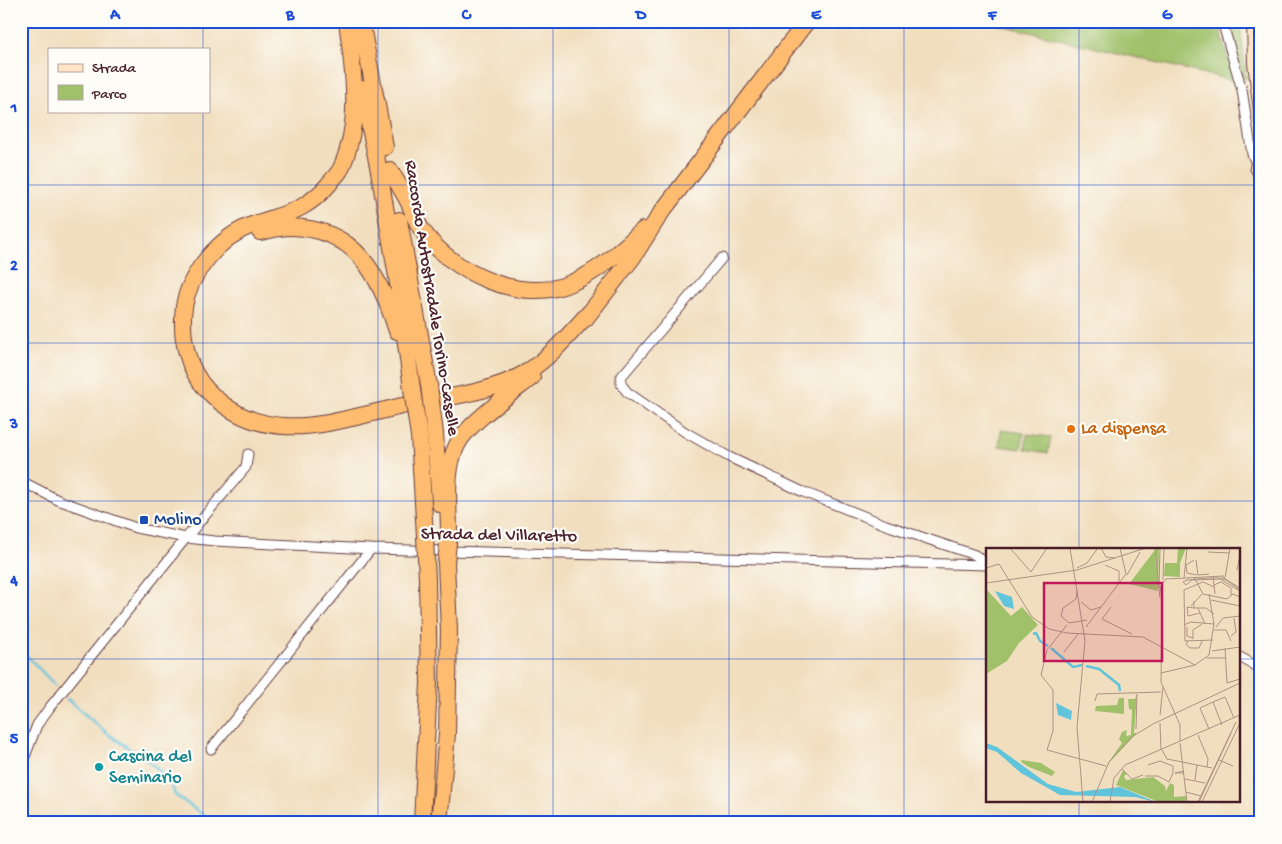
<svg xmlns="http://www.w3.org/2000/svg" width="1282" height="844" font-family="'Gochi Hand',sans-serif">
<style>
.green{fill:#a0c16a;stroke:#75704a}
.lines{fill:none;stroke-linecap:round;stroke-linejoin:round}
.stream{stroke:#5fc4dc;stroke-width:2.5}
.minor-casing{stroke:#633c41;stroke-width:11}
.secondary-casing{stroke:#633c41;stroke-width:14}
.motorway-casing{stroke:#633c41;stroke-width:18}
.minor{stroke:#fff;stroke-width:9}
.secondary{stroke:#ffe4c6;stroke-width:12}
.motorway{stroke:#febc71;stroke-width:16}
.motorway-bridge-casing{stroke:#633c41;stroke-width:18;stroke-linecap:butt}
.motorway-bridge{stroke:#febc71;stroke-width:16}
.grid{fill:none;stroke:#1d4ed8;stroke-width:1;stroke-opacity:0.55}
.food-dot{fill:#e8710a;stroke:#fdfcf7;stroke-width:2}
.transit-dot{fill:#1a4fb4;stroke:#fdfcf7;stroke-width:2}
.culture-dot{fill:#0f9aa8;stroke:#fdfcf7;stroke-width:2}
.labels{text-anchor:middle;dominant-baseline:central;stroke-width:4.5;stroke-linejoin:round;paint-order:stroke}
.street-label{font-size:18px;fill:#4a1f2b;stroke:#fdfcf7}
.food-label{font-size:18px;fill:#c56008;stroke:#fdfcf7;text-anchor:start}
.transit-label{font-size:18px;fill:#164399;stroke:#fdfcf7;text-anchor:start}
.culture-label{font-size:18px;fill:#0d838f;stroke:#fdfcf7;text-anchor:start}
.inset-river{fill:none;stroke:#5fc4dc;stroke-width:2.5}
.inset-road{fill:none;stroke:#ae9283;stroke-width:1}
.view{fill:#c2185b;fill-opacity:0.15;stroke:#c2185b;stroke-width:2.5}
.inset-edge{fill:none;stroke:#4a1f2b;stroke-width:2.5}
.neatline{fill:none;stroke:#1d4ed8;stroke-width:2}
.grid-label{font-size:16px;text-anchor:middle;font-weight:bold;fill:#1d4ed8}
</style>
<rect width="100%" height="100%" fill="#fdfcf7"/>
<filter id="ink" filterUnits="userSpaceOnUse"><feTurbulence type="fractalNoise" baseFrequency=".02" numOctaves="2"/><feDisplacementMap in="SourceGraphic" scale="10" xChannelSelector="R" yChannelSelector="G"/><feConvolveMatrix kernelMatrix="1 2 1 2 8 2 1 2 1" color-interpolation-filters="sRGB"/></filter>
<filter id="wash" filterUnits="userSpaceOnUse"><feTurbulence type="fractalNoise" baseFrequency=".0096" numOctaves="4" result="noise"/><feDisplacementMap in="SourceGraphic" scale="20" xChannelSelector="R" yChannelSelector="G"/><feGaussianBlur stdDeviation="1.12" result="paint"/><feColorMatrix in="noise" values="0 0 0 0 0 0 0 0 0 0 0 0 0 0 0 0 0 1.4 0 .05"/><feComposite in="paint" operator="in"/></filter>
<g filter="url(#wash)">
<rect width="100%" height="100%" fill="#f1debe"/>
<path class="green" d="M984,21H1218L1234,81Z
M1227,21H1240L1246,78H1243Z
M1001,430L1024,433L1021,449L999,446Z
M1027,434L1051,437L1048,453L1025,449Z"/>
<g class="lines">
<path class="stream" d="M21,650L56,686
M67,699L108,734L148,761L170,780L175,795L215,823"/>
</g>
</g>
<g filter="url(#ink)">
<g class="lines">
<g class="minor-casing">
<path id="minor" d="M1222,21L1242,90L1252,154L1256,163
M722,258L621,377V384L627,392L685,432L729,457L801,491L886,525L975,555L987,563
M21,481L58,500L136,528L186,538L215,541L371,549L987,565
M1238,656L1261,669
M211,749L371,549
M21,767L37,725L50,707L186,538L246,467L248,454"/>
</g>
<g class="secondary-casing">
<path id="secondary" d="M1253,21L1254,63L1261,119
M1261,155L1256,167L1261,177"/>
</g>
<g class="motorway-casing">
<path id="motorway" d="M347,21C353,69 362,120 342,166C340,173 333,178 329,184C304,213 285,213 252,225C220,237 189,273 184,307C180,336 187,369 207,390C265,451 336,420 407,405C446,397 492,393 527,372C552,356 571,332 591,311
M361,21L385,147
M362,89L379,171L397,277L412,389
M390,170C396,181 403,191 409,203C413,212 416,222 422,230C451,273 524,306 573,282C601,270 621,250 643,230
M399,220L429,385
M260,232C270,230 281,227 290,227C357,228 379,275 397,331
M585,319L633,257L661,213L807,21
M435,434L440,504
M419,436L425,536
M449,533C449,506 444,470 457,445C468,423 512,393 532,377
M422,823L429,683L427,580
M439,823L447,734L449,630L446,563"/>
</g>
<use href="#minor" class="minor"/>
<use href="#secondary" class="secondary"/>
<use href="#motorway" class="motorway"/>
<g class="motorway-bridge-casing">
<path id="motorway-bridge" d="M429,385L435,434
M412,389L419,436
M425,536L427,580
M446,563L449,533"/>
</g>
<use href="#motorway-bridge" class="motorway-bridge"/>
</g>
</g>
<path class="grid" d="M203,21V49M378,21V823M553,21V823M729,21V823M904,21V823M1079,21V549M203,111V823M21,185H1261M21,343H1261M21,501H1261M21,659H987M1238,659H1261M1079,800V823"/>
<circle class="food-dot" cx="1071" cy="429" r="5"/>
<rect class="transit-dot" x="139" y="515" width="10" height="10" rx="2.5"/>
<circle class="culture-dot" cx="99" cy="767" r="5"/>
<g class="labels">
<g class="street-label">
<text transform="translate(431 298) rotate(81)">Raccordo Autostradale Torino-Caselle</text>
<text transform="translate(499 536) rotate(1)">Strada del Villaretto</text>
</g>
<g class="food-label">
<text x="1081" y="429">La dispensa</text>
</g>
<g class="transit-label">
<text x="154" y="520">Molino</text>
</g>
<g class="culture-label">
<text x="109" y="757">Cascina del<tspan x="109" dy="21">Seminario</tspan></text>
</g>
</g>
<g transform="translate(986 548)">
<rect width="254" height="254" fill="#f1debe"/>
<path d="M170,0H173L172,43L143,36L169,2V22ZM192,0H200L194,15V29L178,28L179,15H191ZM1,42L25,68L36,59L52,77L33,95L21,113L0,126ZM151,146L148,185H151L120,218L136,195L133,191L136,184L141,182L140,188L145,187L146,162L143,161L142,151H149ZM133,150H138V166L109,163L110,158L131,157ZM36,212L55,215L69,224L66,228L43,219L35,214ZM137,222L141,226L138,228L140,232L167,229L179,238L180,243L184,235L188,237V249L200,248V254H173L130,237Z" fill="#a0c16a"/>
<path d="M9,43L26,49L28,61L18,58ZM70,155L86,163L85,172L72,167ZM0,195L11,199L62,236L90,244L134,239L170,254L149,249L74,247L35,225L11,204L0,200Z" fill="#5fc4dc"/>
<path class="inset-river" d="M47,86L50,85L54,93L62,98M65,100L87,119L96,117M100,118L113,121L133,137L134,143"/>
<path class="inset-road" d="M24,0L45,24L61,0M84,0L99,93L91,179L97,254M115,0L120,9L129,10M169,0L174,50M222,4L243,5M208,12L200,17L201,25L211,27M210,12L212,27L223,26M119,17L133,23V35M0,20L13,16L46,69L63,81L81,85L157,89L209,117M91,20L101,15L112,0M251,22L254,7M141,27L154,4M227,28L229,46M208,29L217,46L241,51L247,46L254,49M236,29L254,40M198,30L201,0M239,30L244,0M177,32L178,0M0,35L91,22L160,0M176,36L180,31L238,28M228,37L235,34L245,40V47M174,38L176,51L175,134L194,177V193M173,40L174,0M254,42L240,32L234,30H222L201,32L197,34L200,37L206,32L234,31L254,43M91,43L90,51L77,60L75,68L83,75L101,72M225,52L254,58M208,53V60H220L228,66M95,54L105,62L115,59M205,58L216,46M125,59L116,71L146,86M208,60L201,59L202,68L214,65M212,60L219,76M81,77L61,102L55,127L67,142V183L61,202L120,218M198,77L205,74L228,76M100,79L140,26L134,0M201,79V88L207,90M230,79L237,70L254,68M228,82H240L245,93M245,88L250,84L248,70M207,91V82L216,76M227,92L199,93L198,42L217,34L228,39M202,93L200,96L204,100H213L216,93M239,100L241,135L254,131M226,103L254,99M78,104L92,86M221,110H240M175,125L209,117L223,107L228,76L223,46M109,153L111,146L175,144M227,154L236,177M174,167L177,139M174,175L175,202M150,181L151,146M223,181L214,160L227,154L239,149L248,170M212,187L222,211L221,219M194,195L201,254M176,202L181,211L226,220M233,212L247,218M136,221L146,231L157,227M198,223L189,225H198M159,228H172L183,234L187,225V218L174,213L162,217M199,231L219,235M209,232L211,217M200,244L215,248M106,254L123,214L147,188L167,176L254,135M124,254L128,230L139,217L254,167M212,254L250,174M213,254L245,185M216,254L254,175"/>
<path class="view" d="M58,35H176V113H58Z"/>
<rect width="254" height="254" class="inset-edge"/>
</g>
<rect width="1282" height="844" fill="none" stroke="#fdfcf7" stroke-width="55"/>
<rect x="48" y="48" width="162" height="65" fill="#fdfcf7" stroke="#b5a4a5"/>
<rect x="58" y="64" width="25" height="8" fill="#ffe4c6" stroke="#b5a4a5"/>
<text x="92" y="72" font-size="15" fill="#4a1f2b">Strada</text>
<rect x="58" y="85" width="25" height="15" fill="#a0c16a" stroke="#b5a4a5"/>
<text x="92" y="98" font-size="15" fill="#4a1f2b">Parco</text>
<rect x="28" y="28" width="1226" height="788" class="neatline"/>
<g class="grid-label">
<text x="115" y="19">A</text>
<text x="290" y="19">B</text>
<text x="466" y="19">C</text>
<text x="641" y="19">D</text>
<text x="816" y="19">E</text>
<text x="992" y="19">F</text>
<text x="1167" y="19">G</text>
<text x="14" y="112">1</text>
<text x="14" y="270">2</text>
<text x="14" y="428">3</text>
<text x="14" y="585">4</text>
<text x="14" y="743">5</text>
</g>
</svg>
